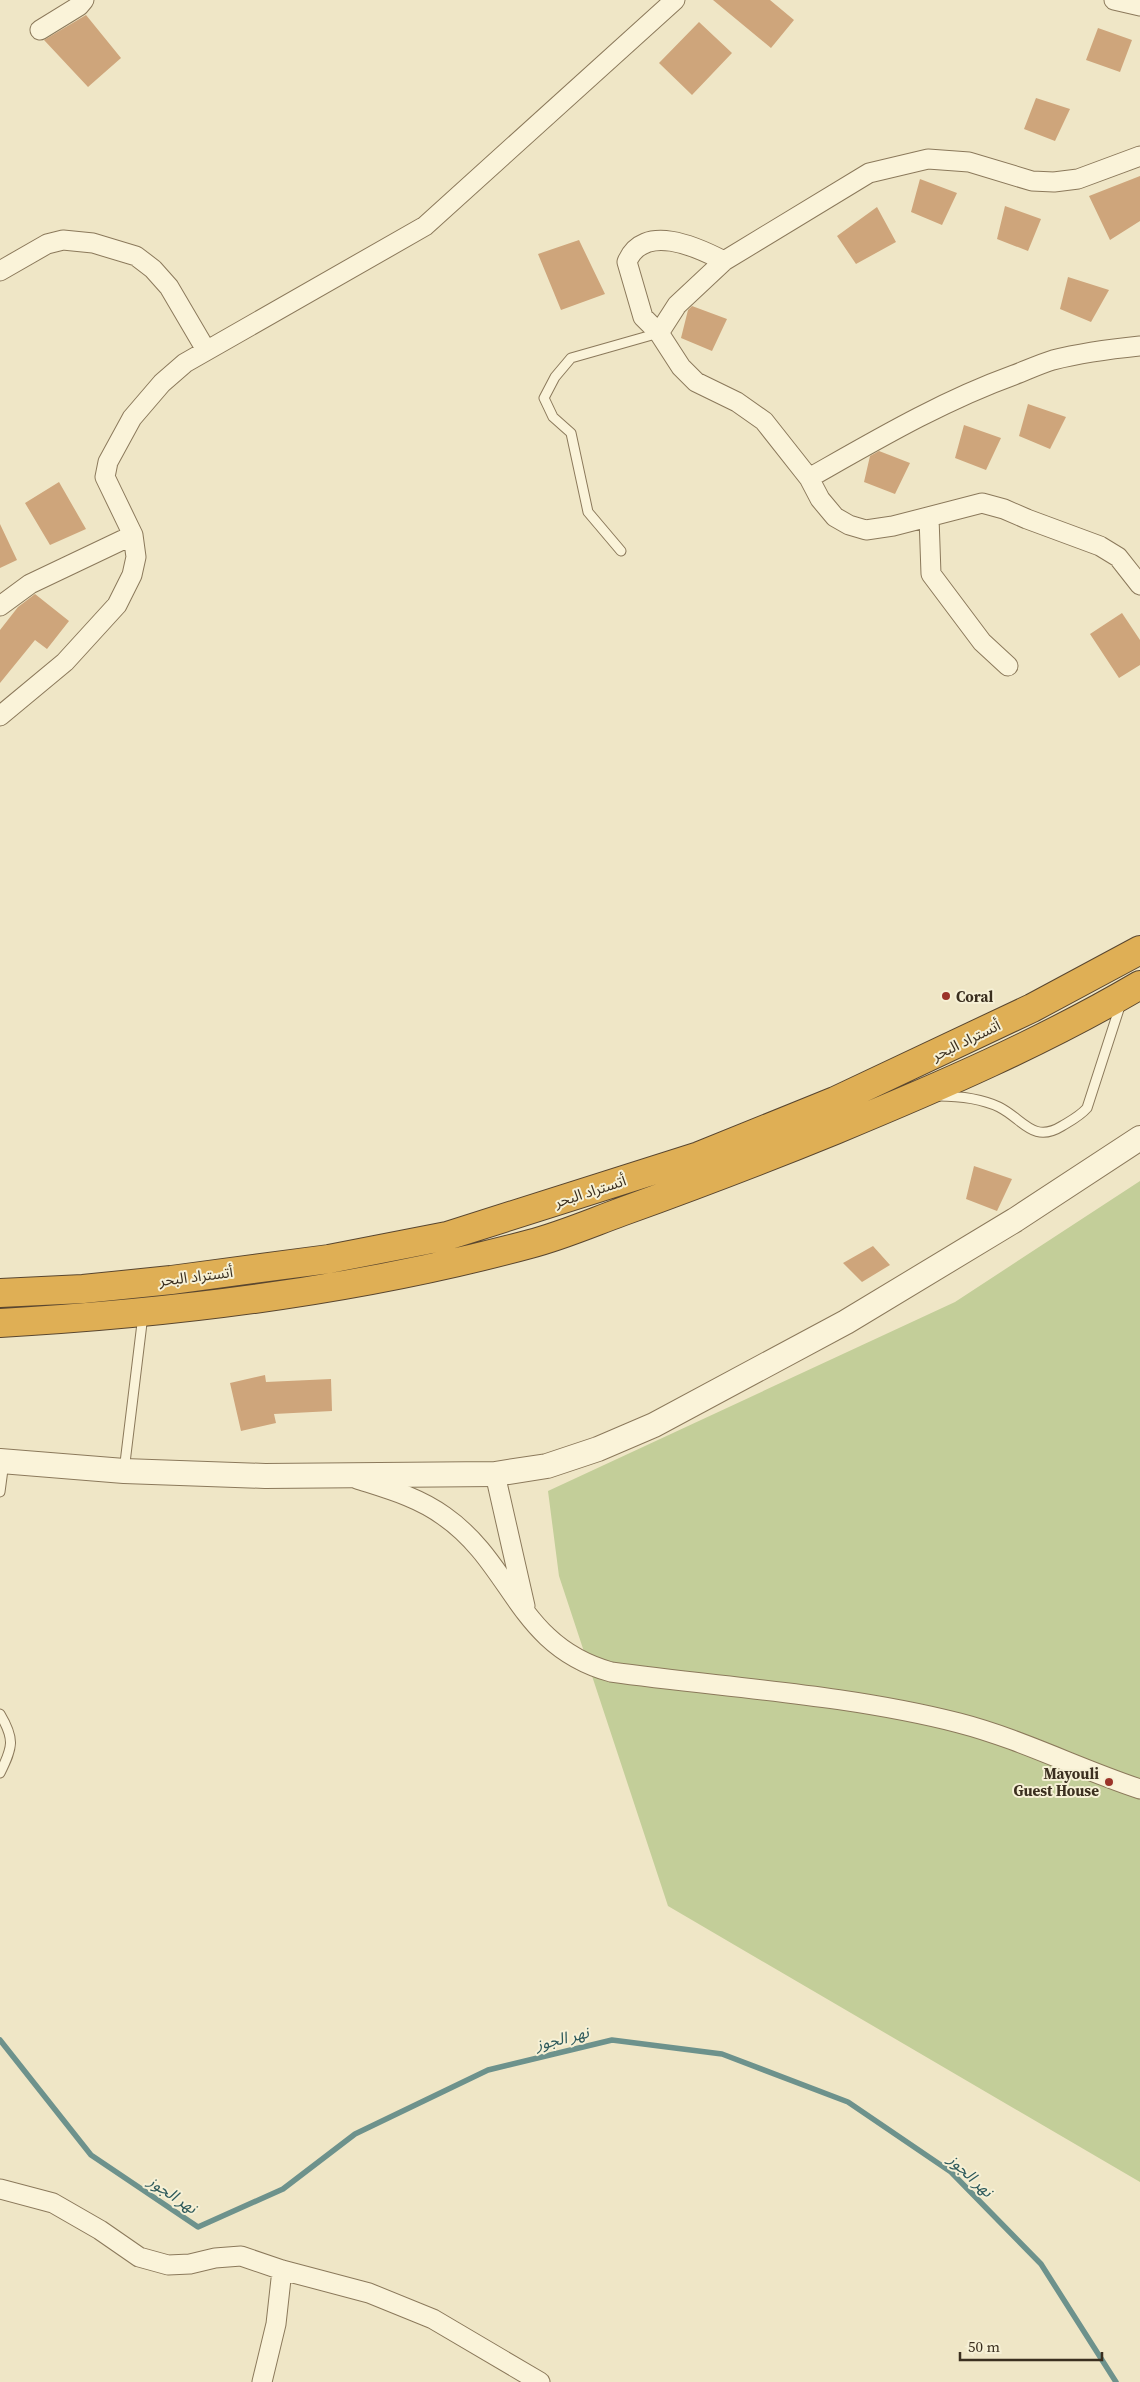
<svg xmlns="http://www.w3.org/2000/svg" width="1140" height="2382" font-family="'Source Serif 4','Noto Sans Arabic',serif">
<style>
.green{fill:#c3ce99}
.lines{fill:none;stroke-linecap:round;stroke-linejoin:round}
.stream{stroke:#6d928c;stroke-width:5.5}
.building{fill:#cea57b}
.service-casing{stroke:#8b795b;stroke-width:11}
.minor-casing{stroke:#8b795b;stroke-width:21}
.tertiary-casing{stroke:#8b795b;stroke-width:26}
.motorway-casing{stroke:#59462f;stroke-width:30}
.service{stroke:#faf3d9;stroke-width:9}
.minor{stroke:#faf3d9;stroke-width:19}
.tertiary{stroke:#faf3d9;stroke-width:24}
.motorway{stroke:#dfaf55;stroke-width:28}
.poi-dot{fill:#9b3329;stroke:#f6f0d5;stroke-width:2}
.labels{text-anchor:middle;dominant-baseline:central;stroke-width:4;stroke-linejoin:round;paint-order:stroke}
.poi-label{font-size:15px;font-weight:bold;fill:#3b2f1f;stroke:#f6f0d5;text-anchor:start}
.street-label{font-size:15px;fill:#3b2f1f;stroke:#f6f0d5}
.water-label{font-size:16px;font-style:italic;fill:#2e5a5b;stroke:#f6f0d5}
</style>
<rect width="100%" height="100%" fill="#efe6c6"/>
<path class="green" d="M1140,1181V2182L668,1906L559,1576L548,1491L955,1302Z"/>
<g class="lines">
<path class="stream" d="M0,2040L91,2155L198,2227L283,2189L355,2134L488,2070L612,2040L722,2054L848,2102L951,2172L1041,2264L1116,2382"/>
</g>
<path class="building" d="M713,0H770L794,20L771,48Z
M86,15L121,58L88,87L44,40Z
M699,22L732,53L692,95L659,63Z
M1098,28L1132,40L1120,72L1086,60Z
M1036,98L1070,109L1055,141L1024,129Z
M1140,176V221L1110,240L1089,196Z
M920,179L957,193L942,225L911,212Z
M1005,206L1041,219L1028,251L997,239Z
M877,207L896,242L856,264L837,236Z
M579,240L605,294L561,310L538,254Z
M1068,277L1109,290L1091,322L1060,309Z
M692,306L727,319L712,351L681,338L688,310Z
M1028,404L1066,417L1050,449L1019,436Z
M964,425L1001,438L986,470L955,458Z
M879,451L910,463L895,494L864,482L870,456Z
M59,482L86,529L50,545L25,503Z
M0,524L17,560L0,568Z
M35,594L69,621L47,649L35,640L0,683V630L18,607Z
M1122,613L1140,640V665L1119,678L1090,634Z
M974,1166L1012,1179L997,1211L966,1199Z
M873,1246L890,1265L862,1282L843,1263Z
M265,1375L266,1382L331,1379L332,1411L274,1414L276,1423L241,1431L230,1383Z"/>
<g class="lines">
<g class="service-casing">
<path id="service" d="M621,551L588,512L571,433L553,417L544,398L555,377L571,358L659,333
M938,1096C958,1096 980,1098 999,1107C1023,1119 1033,1144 1062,1126C1072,1120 1080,1116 1087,1108L1121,1003
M124,1471L143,1315
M0,1492L4,1462
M0,1714C15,1739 13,1747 0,1773"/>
</g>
<g class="minor-casing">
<path id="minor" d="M1114,0L1140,6
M40,30L79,6L84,0
M1140,156L1078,179L1054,182L1032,181L969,162L928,159L869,173L724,261L677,305L659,333L681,367L696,382L737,402L764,421L809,478L820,499L835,517L849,525L866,530L893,526L982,503L1004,509L1027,519L1100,546L1118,557L1140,585
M0,271L47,244L63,240L93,243L136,256L153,269L169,287L206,350
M659,333L643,317L627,262C643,222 697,247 724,261
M809,478C876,440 942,401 1014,375C1027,370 1040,364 1053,360C1081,353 1111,349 1140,346
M929,517L931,574L982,642L1008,666
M0,606L30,584L133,535
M0,716L65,662L117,605L132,575L136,557L133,535L105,477L108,462L132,418L162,383L185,363L425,226L675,0
M495,1474L525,1606
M357,1479C388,1489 418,1497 444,1516C514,1565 517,1646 611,1672C727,1688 845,1694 959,1723C1021,1739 1079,1769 1140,1789
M0,2189L53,2203L100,2230L139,2257L168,2265L190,2264L215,2258L241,2256L282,2270L369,2293L433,2319L540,2382
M262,2382L276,2324L282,2270"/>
</g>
<g class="tertiary-casing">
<path id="tertiary" d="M0,1461L124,1471L265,1476L495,1474L547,1466L598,1449L654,1425L846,1322L1015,1220L1140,1138"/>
</g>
<g class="motorway-casing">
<path id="motorway" d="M0,1293L83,1289L171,1280L329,1259L447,1236L699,1156L835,1101L1032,1008L1140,950
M0,1323C179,1313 357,1291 530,1244C561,1236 591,1223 621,1212C693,1186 764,1159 835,1130C939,1087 1043,1042 1140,985"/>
</g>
<use href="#service" class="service"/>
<use href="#minor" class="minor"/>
<use href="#tertiary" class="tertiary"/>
<use href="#motorway" class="motorway"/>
</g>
<g class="poi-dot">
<circle cx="946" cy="996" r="5"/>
<circle cx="1109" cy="1782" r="5"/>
</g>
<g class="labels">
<g class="poi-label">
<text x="956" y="996">Coral</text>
<text x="1099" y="1773" text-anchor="end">Mayouli<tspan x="1099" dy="17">Guest House</tspan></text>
</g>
<g class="street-label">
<text transform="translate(966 1040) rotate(-26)">أتستراد البحر</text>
<text transform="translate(590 1191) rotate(-18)">أتستراد البحر</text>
<text transform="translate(196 1276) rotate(-7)">أتستراد البحر</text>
</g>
<g class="water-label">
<text transform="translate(562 2038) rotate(-14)">نهر الجوز</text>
<text transform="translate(971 2175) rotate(43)">نهر الجوز</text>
<text transform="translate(173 2194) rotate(34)">نهر الجوز</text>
</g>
</g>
<path d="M960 2352v8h142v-8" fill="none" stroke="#3b2f1f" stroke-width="2.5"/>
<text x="968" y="2352" font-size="15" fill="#3b2f1f" stroke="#f6f0d5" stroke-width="4" paint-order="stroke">50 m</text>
</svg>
